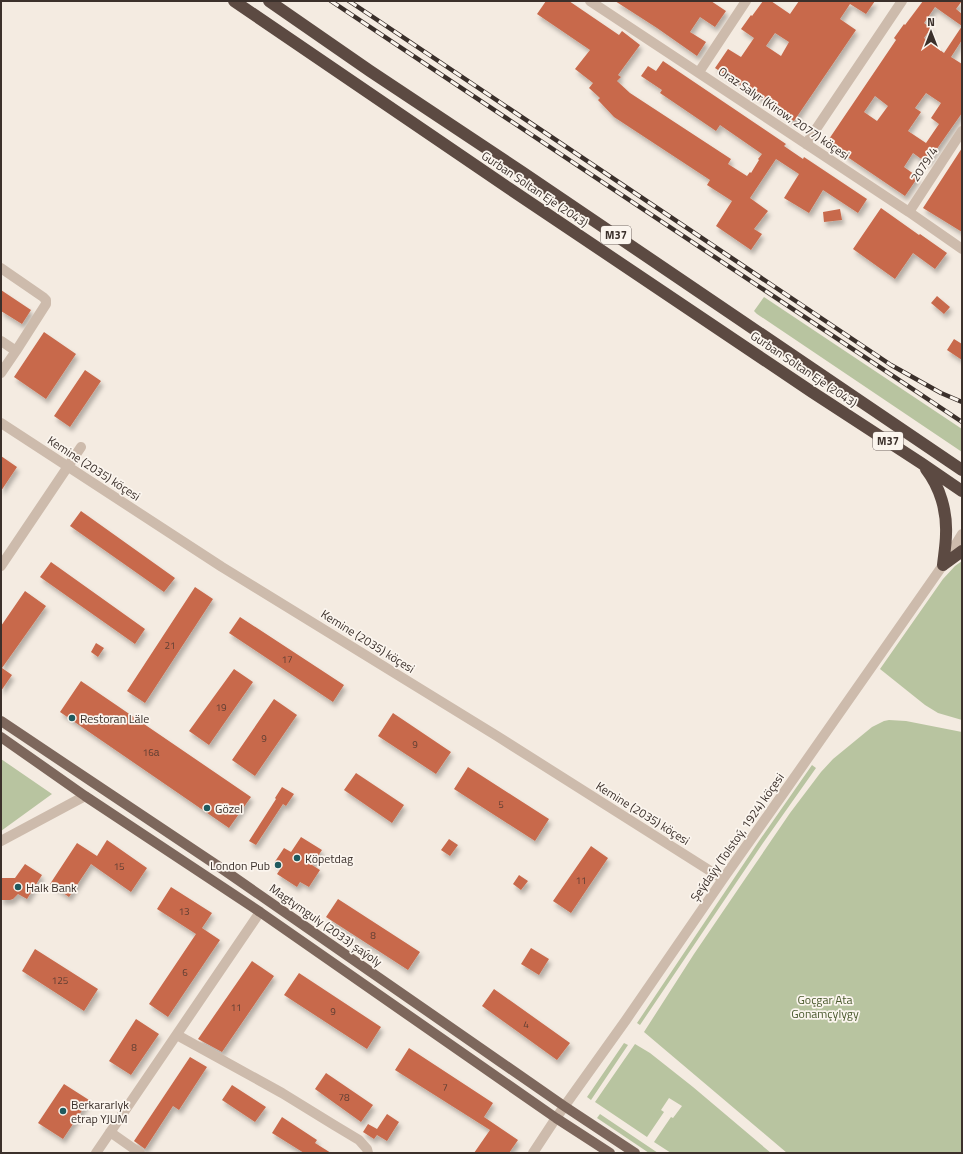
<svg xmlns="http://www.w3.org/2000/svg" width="963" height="1154" font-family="'Titillium Web',sans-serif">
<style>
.green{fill:#b8c4a0}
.building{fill:#c8694b;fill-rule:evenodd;filter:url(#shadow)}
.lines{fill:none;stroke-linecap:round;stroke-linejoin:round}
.minor{stroke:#cdbbac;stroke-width:10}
.major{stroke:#7d675c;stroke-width:10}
.highway{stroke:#5c4a42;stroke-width:12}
.rail-casing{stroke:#3b302b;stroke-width:4.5}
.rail{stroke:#fbf5ee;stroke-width:3;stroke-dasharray:9;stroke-linecap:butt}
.poi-dot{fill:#1f5a5e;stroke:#fbf5ee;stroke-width:1.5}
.labels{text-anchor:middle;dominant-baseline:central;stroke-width:3.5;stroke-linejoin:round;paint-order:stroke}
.number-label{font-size:10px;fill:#5e3e33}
.shield{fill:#fbf5ee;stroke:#756b66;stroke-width:1}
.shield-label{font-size:11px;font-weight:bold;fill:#3b302b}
.street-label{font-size:12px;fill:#3b302b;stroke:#fbf5ee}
.poi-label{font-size:12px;fill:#3b302b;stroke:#fbf5ee;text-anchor:start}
.park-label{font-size:12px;fill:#4a5a2e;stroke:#fbf5ee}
</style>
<defs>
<filter id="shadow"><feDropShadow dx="2.5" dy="4.5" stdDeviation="2" flood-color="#0004"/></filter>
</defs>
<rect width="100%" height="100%" fill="#f4ebe1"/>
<path class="green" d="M764,297L962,429V452L757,314L754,311Z
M962,561V720L938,713L925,705L880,669L943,579L955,566Z
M889,720L906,721L962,732V1153H787L644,1032L694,954L745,879L790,813L821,772L833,759L872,727L884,721Z
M1,759L52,794L1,831Z
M812,765L816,768L763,843L640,1025L637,1023L759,841Z
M624,1043L628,1045L591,1100L587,1097Z
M635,1044L650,1053L693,1087L771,1153H671L654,1142L671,1117L673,1118L682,1106L669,1098L661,1110L664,1112L647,1137L595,1102Z
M600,1114L658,1153H649L597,1118Z"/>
<path class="building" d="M546,1H569L619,35L622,31L640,45L618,75L621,77L617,81L630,93L731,159L728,164L747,176L750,172L751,173L759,160L758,159L762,154L720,125L716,131L660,93L662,90L641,76L648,66L656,71L663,61L786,144L784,146L803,159L804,157L867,199L858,213L823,190L809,213L784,198L799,174L776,159L750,198L768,211L754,229L762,234L751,250L716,226L732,201L707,185L710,180L614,117L598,100L600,98L589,88L593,83L575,69L590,50L537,14Z
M615,1H711L726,11L715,27L700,17L690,32L706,42L697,56L657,28Z
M763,1H771L790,14L799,1H875L866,14L850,4L840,19L856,30L794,121L778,111L780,108L766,100L765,101L715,68L728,49L741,57L754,38L741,29L751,15L752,16ZM775,33L789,42L781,56L766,46Z
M923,1H962L956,9L962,14V40L951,57L962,64V113L927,163L913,153L904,167L918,177L905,196L846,156L847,155L827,142L896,40L894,38L904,24L905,25ZM935,7L962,26L944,53L924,38L931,28L924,23ZM926,93L941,103L931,118L939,124L926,143L908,131L921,112L915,108ZM875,96L888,106L877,121L864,112Z
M962,148V232L923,208Z
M881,208L919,235L920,234L947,253L935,269L913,253L895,279L853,249Z
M840,209L842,220L824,222L823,212Z
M1,290L31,310L22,324L1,311Z
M937,296L950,307L944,314L931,303Z
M44,332L76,354L46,399L14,377Z
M954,339L962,344V360L947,350Z
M85,370L101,381L70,427L54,416Z
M1,456L17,467L1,491Z
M81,511L175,578L164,592L70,526Z
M51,562L145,629L135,644L40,577Z
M195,587L213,599L145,703L127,691Z
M25,591L46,606L2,668L12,675L1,691V626Z
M240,617L344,685L333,702L229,633Z
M96,643L104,648L98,657L91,652Z
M234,669L253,682L209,745L189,731Z
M81,681L251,797L229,828L60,712Z
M274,699L297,715L255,776L232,760Z
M393,713L451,752L436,774L378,736Z
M468,767L549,819L535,841L454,789Z
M356,773L404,805L392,823L344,790Z
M282,787L294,794L286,806L283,804L256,845L249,841L276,799L275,798Z
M301,837L322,850L312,865L320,870L309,887L300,882L297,887L277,874L281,868L274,863L284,848L291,852Z
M449,839L458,845L450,856L441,850Z
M107,840L147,868L131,892L91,864L69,897L50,884L77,843L97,856Z
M591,846L608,858L571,913L553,901Z
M25,864L42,875L27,899L18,894L13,899L10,900H1V878H15Z
M519,875L528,881L521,890L513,884Z
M171,887L212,913L202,928L220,940L168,1017L149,1004L196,934L157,909Z
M338,899L420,952L408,970L326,917Z
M531,948L549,959L539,975L521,964Z
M35,949L98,989L84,1011L22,971Z
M252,961L274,976L222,1052L198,1039Z
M299,973L381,1027L367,1049L284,995Z
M494,989L570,1043L557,1060L482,1006Z
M136,1019L159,1034L131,1075L109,1061Z
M409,1048L493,1103L484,1117L518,1140L509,1153H474L490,1130L395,1070Z
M190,1057L207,1067L179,1110L173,1106L145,1149L134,1141Z
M326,1073L373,1105L361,1122L315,1089Z
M64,1084L89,1100L63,1139L38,1123Z
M232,1085L266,1107L255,1122L222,1100Z
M387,1114L399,1122L387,1141L377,1135L374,1139L363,1132L368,1124L377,1129Z
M282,1117L317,1140L315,1143L331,1153H304L272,1133Z"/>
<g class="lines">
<path class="minor" d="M590,1L909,212L962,249
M699,72L746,1
M806,144L902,1
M909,212L962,131
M1,268L43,297L46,300V304L16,351L1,341
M1,373L16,351
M1,423L222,567L497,736L723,879
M1,566L81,447
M1,841L85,796
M177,1035L282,1093L334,1125L359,1140L367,1149L368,1153
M110,1132L140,1153
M96,1153L260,912
M533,1153L556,1118L626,1020L723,879L780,798L943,565L962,534"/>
<path class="major" d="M1,721L218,866L564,1106L635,1153
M1,737L85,796L260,912L556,1118L610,1153"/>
<path class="highway" d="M234,1L510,189L812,392L921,463L962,491
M269,1L370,71L522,172L962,470
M926,469C940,487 947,511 946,534C946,544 944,555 943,565
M943,565L962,551"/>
<g class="rail-casing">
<path id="rail" d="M331,1L962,422
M349,1L891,365L941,393L962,402"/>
</g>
<use href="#rail" class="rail"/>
</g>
<g class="poi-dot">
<circle cx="72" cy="718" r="4"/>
<circle cx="207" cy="808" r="4"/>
<circle cx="297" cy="858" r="4"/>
<circle cx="278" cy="865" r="4"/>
<circle cx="18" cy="887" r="4"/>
<circle cx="63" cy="1111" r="4"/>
</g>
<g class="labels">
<g class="number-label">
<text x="170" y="645">21</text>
<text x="287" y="659">17</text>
<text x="221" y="707">19</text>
<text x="264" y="738">9</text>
<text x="415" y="744">9</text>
<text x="151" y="752">16а</text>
<text x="501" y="804">5</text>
<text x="119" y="866">15</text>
<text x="581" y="880">11</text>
<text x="184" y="911">13</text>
<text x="373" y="935">8</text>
<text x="185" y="972">6</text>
<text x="60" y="980">125</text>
<text x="236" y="1007">11</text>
<text x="333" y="1011">9</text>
<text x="526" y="1024">4</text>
<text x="134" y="1047">8</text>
<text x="445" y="1087">7</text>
<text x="344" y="1097">78</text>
</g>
<g class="shield">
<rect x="601" y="226" width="30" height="18" rx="3"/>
<rect x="873" y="432" width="30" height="18" rx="3"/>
</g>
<g class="shield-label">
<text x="616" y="235">M37</text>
<text x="888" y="441">M37</text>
</g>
<g class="street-label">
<text transform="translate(784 113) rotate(34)">Oraz Salyr (Kirow, 2077) köçesi</text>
<text transform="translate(924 164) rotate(-57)">2079/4</text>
<text transform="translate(535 189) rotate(34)">Gurban Soltan Eje (2043)</text>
<text transform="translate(804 369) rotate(34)">Gurban Soltan Eje (2043)</text>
<text transform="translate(94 468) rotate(33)">Kemine (2035) köçesi</text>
<text transform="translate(368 641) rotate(32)">Kemine (2035) köçesi</text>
<text transform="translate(643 813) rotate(32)">Kemine (2035) köçesi</text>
<text transform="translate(737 837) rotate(-55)">Şeýdaýy (Tolstoý, 1924) köçesi</text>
<text transform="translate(326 925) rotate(35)">Magtymguly (2033) şaýoly</text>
</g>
<g class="poi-label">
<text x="80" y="718">Restoran Läle</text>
<text x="215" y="808">Gözel</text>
<text x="305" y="858">Köpetdag</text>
<text x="270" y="865" text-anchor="end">London Pub</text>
<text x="26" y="887">Halk Bank</text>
<text x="71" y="1104">Berkararlyk<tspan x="71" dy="14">etrap YJUM</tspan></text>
</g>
<g class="park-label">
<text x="825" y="999">Goçgar Ata<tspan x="825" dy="14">Gonamçylygy</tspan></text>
</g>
</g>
<rect width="963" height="1154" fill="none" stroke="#3b302b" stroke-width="4"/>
<g transform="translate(931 32)" stroke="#fbf5ee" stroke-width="3" paint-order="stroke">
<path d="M0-3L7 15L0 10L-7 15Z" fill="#3b302b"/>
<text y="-6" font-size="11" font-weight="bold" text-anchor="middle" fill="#3b302b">N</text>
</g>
</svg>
